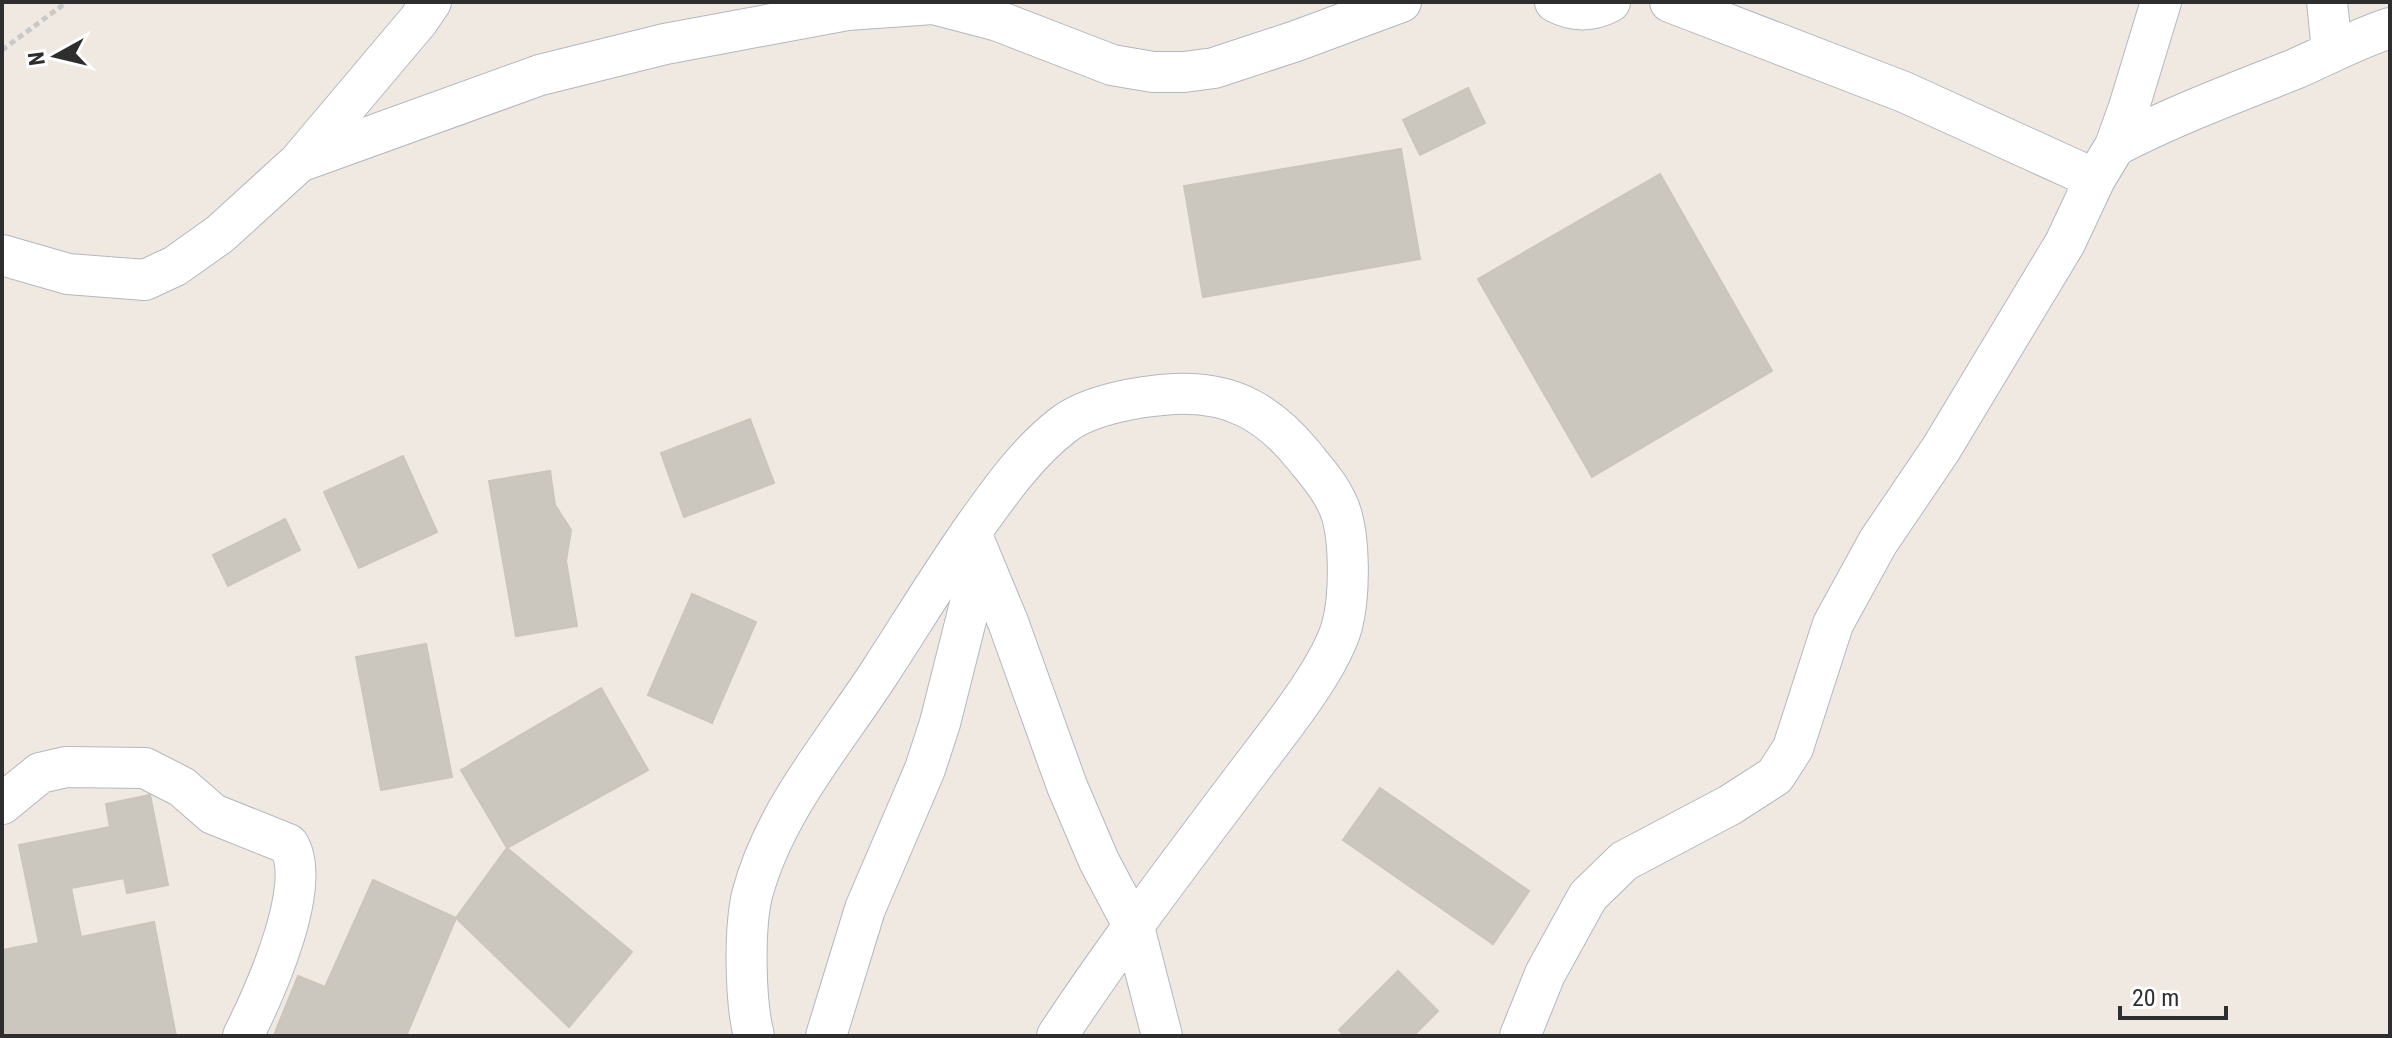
<svg xmlns="http://www.w3.org/2000/svg" width="2392" height="1038" font-family="'Roboto Condensed',sans-serif">
<style>
.building{fill:#cbc7bf;stroke:#cbc5ba;stroke-width:2}
.lines{fill:none;stroke-linecap:round;stroke-linejoin:round}
.minor-casing{stroke:#b4b7c1;stroke-width:42}
.path{stroke:#c9c9c9;stroke-width:5;stroke-dasharray:6 4;stroke-linecap:butt}
.minor{stroke:#fff;stroke-width:40}
</style>
<rect width="100%" height="100%" fill="#efe9e1"/>
<path class="building" d="M1468,88L1485,123L1420,155L1403,120Z
M1401,149L1420,259L1203,297L1184,186Z
M1660,174L1772,371L1592,477L1478,279Z
M750,419L774,483L684,517L661,453Z
M403,456L437,532L359,568L324,492Z
M550,471L555,505L571,530L566,561L577,626L516,636L489,481Z
M285,519L300,550L228,586L213,555Z
M692,594L756,622L712,723L648,695Z
M426,644L452,777L381,790L356,657Z
M601,688L648,770L507,848L461,770Z
M1380,788L1529,891L1493,944L1343,840Z
M150,795L168,885L127,893L124,878L71,888L81,937L154,922L176,1036H2V950L39,943L19,845L110,827L106,804Z
M507,848L632,952L569,1027L456,918Z
M373,880L456,918L412,1022L325,987Z
M1398,971L1438,1011L1413,1036H1345L1339,1030Z
M298,976L412,1022L406,1036L274,1035Z"/>
<g class="lines">
<g class="minor-casing">
<path id="minor" d="M1555,2C1574,12 1591,12 1610,2
M1670,2L1904,92L2095,179
M2327,2L2332,50
M2115,146C2173,116 2234,93 2295,69C2327,55 2356,39 2390,28
M299,162L418,21L431,2
M2,255L68,274L145,280L175,266L220,234L299,162L540,75L665,44L847,10L933,4L998,21L1112,65L1153,72H1184L1214,68L1296,41L1401,2
M971,533L1008,622L1067,786L1099,861L1134,927L1162,1036
M2,804L40,773L66,767L145,768L182,787L213,814L288,844C315,883 263,996 243,1036
M754,1036C745,1001 744,930 752,895C774,811 834,743 880,672C912,623 942,573 976,525C1001,490 1028,452 1063,425C1090,404 1141,396 1174,394C1230,391 1268,412 1303,455C1315,470 1329,485 1337,503C1351,530 1350,596 1342,626C1329,672 1272,740 1243,779C1179,864 1115,948 1057,1036
M826,1036L865,909L925,769L940,723L971,600L973,549
M1520,1036L1545,974L1588,896L1624,861L1730,805L1775,776L1793,748L1833,624L1878,542L1941,449L2065,243L2095,179L2115,146L2129,107L2161,2"/>
</g>
<path class="path" d="M2,50L67,2"/>
<use href="#minor" class="minor"/>
</g>
<rect width="2392" height="1038" fill="none" stroke="#2e2e2e" stroke-width="8"/>
<g transform="translate(56 56) rotate(262)" stroke="#ffffff" stroke-width="6" paint-order="stroke">
<path d="M0-6L14 30L0 20L-14 30Z" fill="#2e2e2e"/>
<text y="-12" font-size="22" font-weight="bold" text-anchor="middle" fill="#2e2e2e">N</text>
</g>
<path d="M2120 1006v12h106v-12" fill="none" stroke="#2e2e2e" stroke-width="4"/>
<text x="2132" y="1006" font-size="24" fill="#2e2e2e" stroke="#ffffff" stroke-width="6" paint-order="stroke">20 m</text>
</svg>
